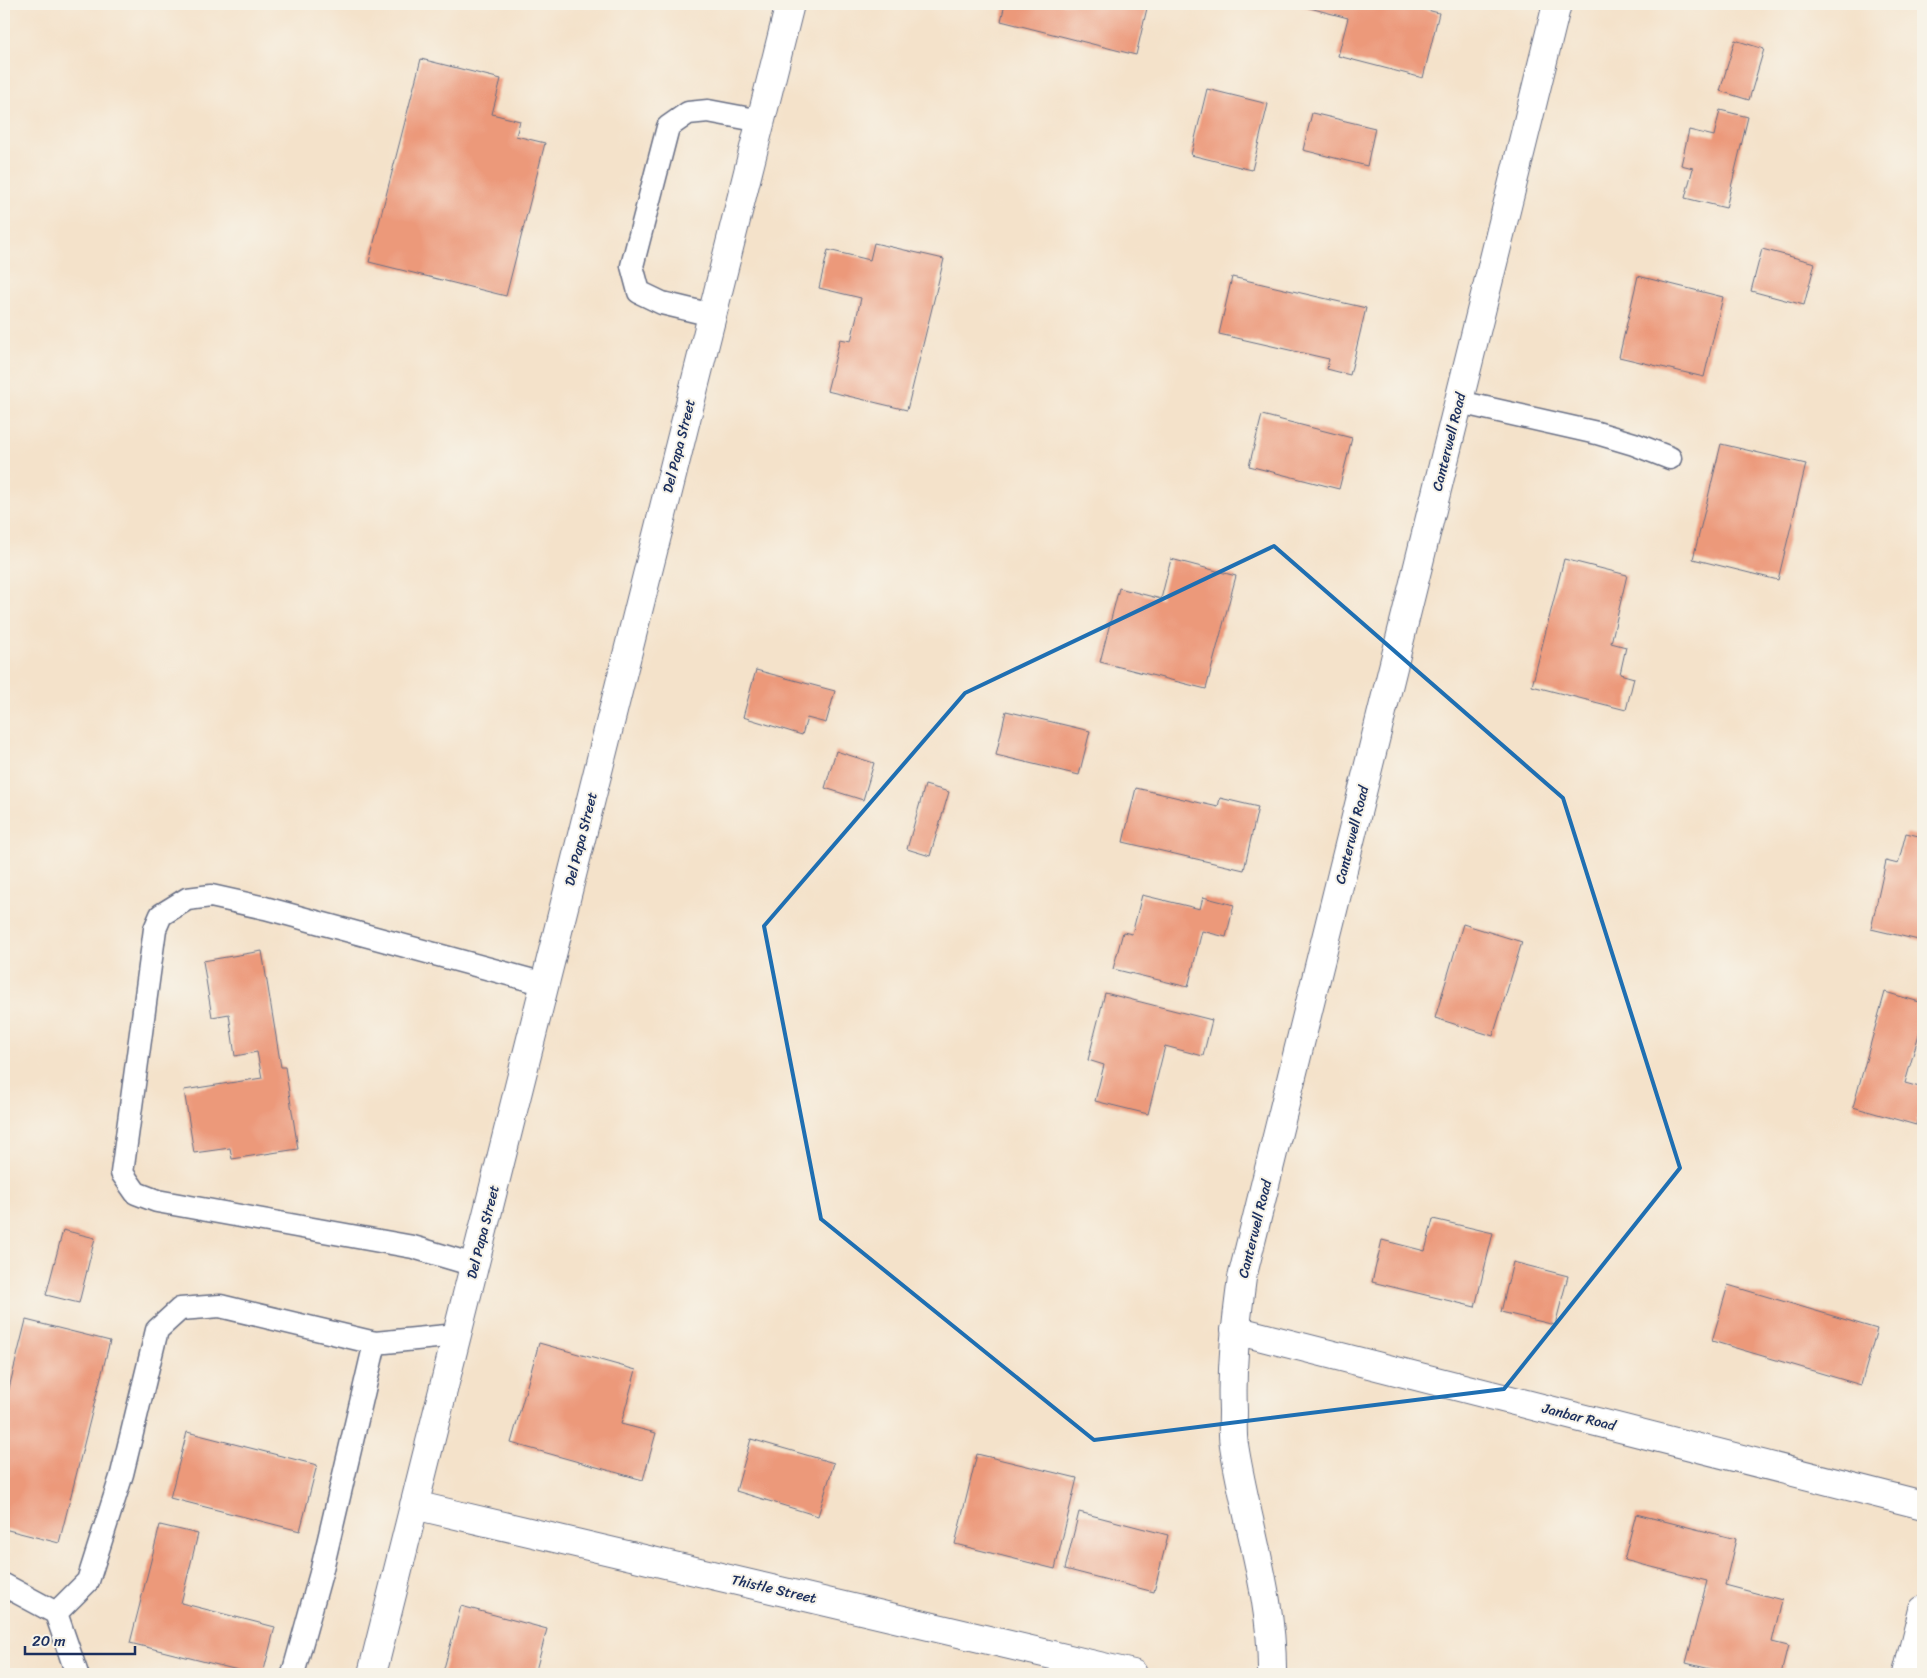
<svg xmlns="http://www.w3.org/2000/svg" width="1927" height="1678" font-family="Sriracha,sans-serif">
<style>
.building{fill:#ec997a}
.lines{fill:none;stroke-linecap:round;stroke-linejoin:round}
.lane-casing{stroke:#676e84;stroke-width:25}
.street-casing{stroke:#676e84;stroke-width:30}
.lane{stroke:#fff;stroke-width:22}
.street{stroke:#fff;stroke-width:28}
.marked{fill:none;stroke:#1f6fb2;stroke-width:4;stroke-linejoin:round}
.labels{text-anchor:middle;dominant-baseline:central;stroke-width:4;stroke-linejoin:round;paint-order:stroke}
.street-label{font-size:14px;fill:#1b2f5e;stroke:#f7f3e8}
</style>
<rect width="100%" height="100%" fill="#f7f3e8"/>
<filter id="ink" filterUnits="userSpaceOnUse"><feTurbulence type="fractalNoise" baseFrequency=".02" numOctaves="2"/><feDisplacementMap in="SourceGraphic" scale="10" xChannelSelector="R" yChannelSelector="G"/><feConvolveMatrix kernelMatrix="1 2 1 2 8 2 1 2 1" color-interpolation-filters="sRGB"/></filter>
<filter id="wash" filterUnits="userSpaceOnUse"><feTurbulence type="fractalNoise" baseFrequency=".0096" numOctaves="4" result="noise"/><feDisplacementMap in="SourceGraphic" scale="20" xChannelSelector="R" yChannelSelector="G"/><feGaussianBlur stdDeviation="1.12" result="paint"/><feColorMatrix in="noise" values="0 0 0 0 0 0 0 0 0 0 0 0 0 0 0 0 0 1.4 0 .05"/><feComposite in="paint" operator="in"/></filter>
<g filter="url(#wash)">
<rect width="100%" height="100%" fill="#f4e2ca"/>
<g id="blocks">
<path class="building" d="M1005,4H1148L1136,55L1001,21Z
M1303,4H1403L1439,13L1423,78L1338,56L1348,18L1302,6Z
M1735,40L1764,49L1749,100L1720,91Z
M421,59L501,79L492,114L520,121L516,136L545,143L506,296L369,262Z
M1207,89L1268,104L1252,170L1191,155Z
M1720,110L1748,117L1726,208L1685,198L1693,168L1681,165L1689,130L1714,136Z
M1312,113L1375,128L1367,166L1303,150Z
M874,243L944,259L907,410L827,391L840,339L851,341L861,298L819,288L828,250L870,260Z
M1762,249L1815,263L1804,305L1751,291Z
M1638,276L1723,297L1704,377L1619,357Z
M1232,277L1366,308L1350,375L1327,369L1329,359L1219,334Z
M1262,415L1352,438L1339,489L1249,466Z
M1721,444L1806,464L1778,580L1693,559Z
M1171,559L1236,576L1206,689L1100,662L1119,588L1161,599Z
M1564,559L1627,575L1611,643L1626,647L1620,674L1634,678L1626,710L1532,686Z
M756,670L835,691L826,723L807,718L802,735L743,717Z
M1006,711L1090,731L1079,775L996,755Z
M836,751L874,763L863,800L825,788Z
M925,785L949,792L930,856L907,849Z
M1136,788L1218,807L1220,798L1258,807L1244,870L1123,842Z
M1906,833L1923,837V941L1871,929L1886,861L1898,864Z
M1142,895L1200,909L1203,897L1234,905L1226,937L1202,931L1188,987L1113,969L1123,932L1132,934Z
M1463,924L1522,942L1493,1036L1435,1018Z
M262,951L281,1067H285L298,1149L232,1159L230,1148L194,1153L184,1090L262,1078L257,1052L235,1056L229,1014L212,1017L203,961Z
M1885,992L1923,1003V1020L1905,1083L1923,1088V1098L1916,1125L1853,1107Z
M1105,993L1212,1020L1203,1056L1165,1046L1148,1114L1095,1101L1104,1065L1088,1060Z
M1433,1219L1493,1233L1475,1307L1372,1282L1382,1240L1425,1251Z
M63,1230L95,1238L79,1303L46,1295Z
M1513,1262L1568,1276L1555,1325L1501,1312Z
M1728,1285L1877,1329L1861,1385L1712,1341Z
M26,1320L110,1341L59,1543L4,1529V1408Z
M539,1343L636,1370L621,1424L656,1433L643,1480L511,1443Z
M187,1432L317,1465L300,1531L170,1498Z
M751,1439L834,1463L818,1516L736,1491Z
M977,1454L1077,1478L1055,1569L955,1544Z
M1079,1512L1168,1535L1154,1592L1065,1569Z
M1636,1514L1736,1539L1725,1585L1782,1600L1772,1642L1788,1646L1781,1674H1730L1686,1663L1707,1581L1624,1560Z
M160,1525L198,1534L181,1603L275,1627L263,1674H254L130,1643Z
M461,1606L547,1629L535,1674H453L443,1672Z"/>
</g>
</g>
<g filter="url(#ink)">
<use href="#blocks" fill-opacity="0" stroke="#676e84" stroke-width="1"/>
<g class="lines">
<g class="lane-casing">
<path id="lane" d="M712,315L662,303L639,292L632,266L668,127L688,113L708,111L761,121
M1459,402L1597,433L1634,444L1670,458
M474,1265L413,1247L157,1201L136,1193L122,1173L155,929L161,915L187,899L211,896L265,908L545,984
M4,1585L56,1613L77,1674
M56,1613L88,1581L122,1474L157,1330L180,1309L220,1306L375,1343
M293,1674L321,1573L375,1343L457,1335"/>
</g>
<g class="street-casing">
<path id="street" d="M1235,1330L1923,1505
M414,1505L1133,1674
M372,1674L790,4
M1272,1674C1273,1596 1246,1522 1234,1445C1232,1434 1233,1422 1233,1411C1231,1366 1236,1323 1242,1278L1557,4
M1907,1674L1923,1610"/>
</g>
<use href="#lane" class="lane"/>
<use href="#street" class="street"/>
</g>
</g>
<path class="marked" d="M1274,546L1563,798L1680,1168L1504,1389L1094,1440L821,1219L764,926L965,693Z"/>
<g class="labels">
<g class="street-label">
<text transform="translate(1449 442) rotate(-76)">Canterwell Road</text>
<text transform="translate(679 446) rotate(-76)">Del Papa Street</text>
<text transform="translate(1352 835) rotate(-76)">Canterwell Road</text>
<text transform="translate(581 839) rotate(-76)">Del Papa Street</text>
<text transform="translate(1255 1229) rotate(-76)">Canterwell Road</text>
<text transform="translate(483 1232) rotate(-76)">Del Papa Street</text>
<text transform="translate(1579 1417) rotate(14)">Janbar Road</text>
<text transform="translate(774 1589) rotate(13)">Thistle Street</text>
</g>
</g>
<rect width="1927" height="1678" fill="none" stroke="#f7f3e8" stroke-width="20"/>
<path d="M25 1646v8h110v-8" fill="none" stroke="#1b2f5e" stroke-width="2.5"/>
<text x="32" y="1646" font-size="15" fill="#1b2f5e" stroke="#f7f3e8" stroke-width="4" paint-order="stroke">20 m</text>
</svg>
